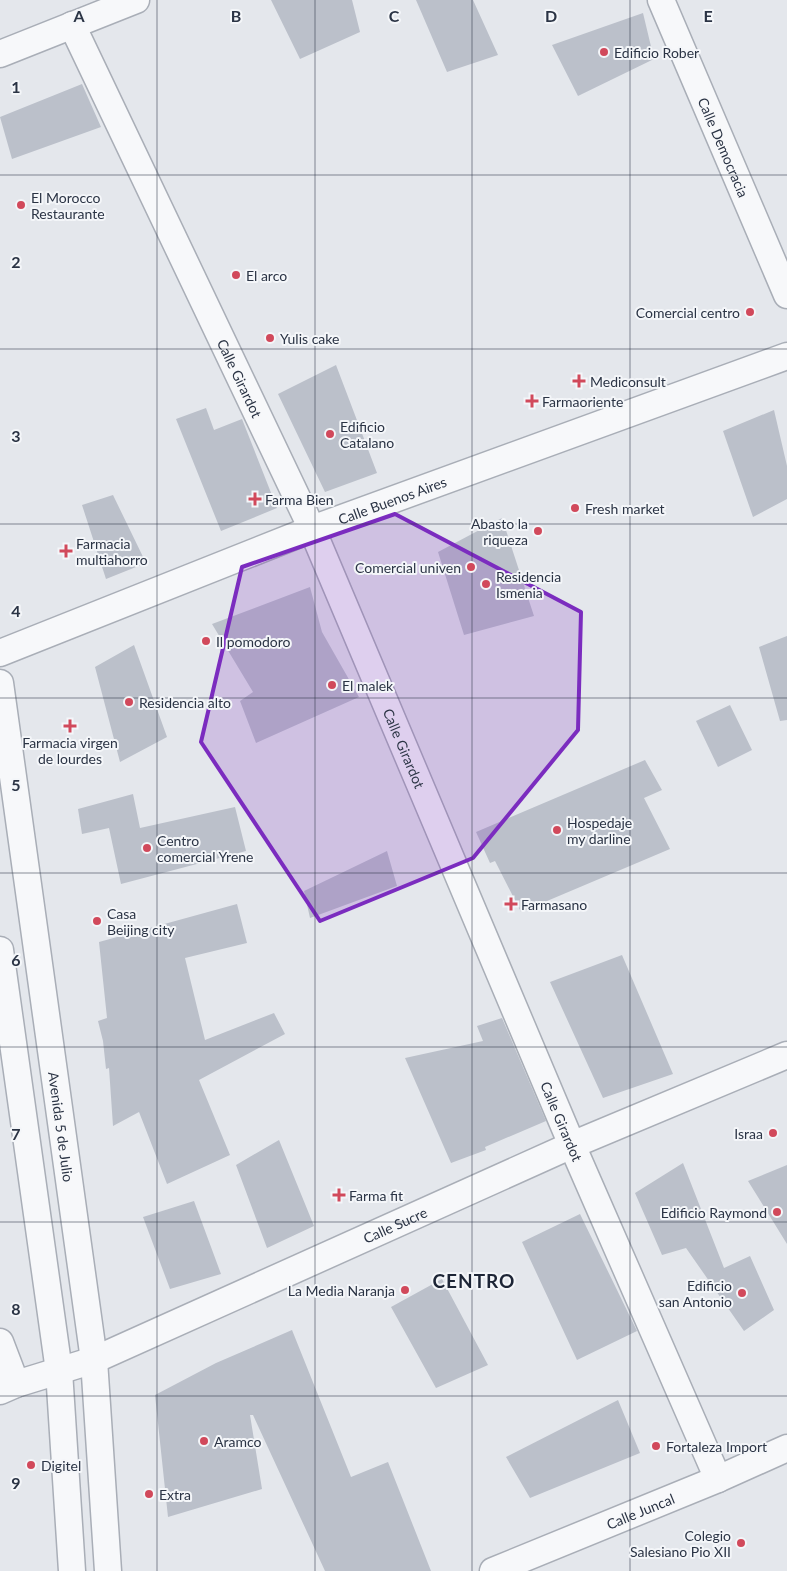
<svg xmlns="http://www.w3.org/2000/svg" width="787" height="1571" font-family="Lato,sans-serif">
<style>
.building{fill:#bbc0ca}
.lines{fill:none;stroke-linecap:round;stroke-linejoin:round}
.street-casing{stroke:#a9aeb7;stroke-width:29}
.street{stroke:#f7f8fa;stroke-width:26}
.marked{fill:#7b2cbf;fill-opacity:0.2;stroke:#7b2cbf;stroke-width:4;stroke-linejoin:round}
.grid{fill:none;stroke:#2b3445;stroke-width:1;stroke-opacity:0.55}
.poi-dot{fill:#d1495b;stroke:#f4f6f9;stroke-width:2}
.labels{text-anchor:middle;dominant-baseline:central;stroke-width:4;stroke-linejoin:round;paint-order:stroke}
.poi-label{font-size:14px;fill:#2b3445;stroke:#f4f6f9;text-anchor:start}
.street-label{font-size:14px;fill:#2b3445;stroke:#f4f6f9}
.district-label{font-size:19px;font-weight:bold;letter-spacing:1px;fill:#1d2536;stroke:#f4f6f9}
.grid-label{font-size:16px;text-anchor:middle;font-weight:bold;fill:#2b3445;stroke:#f4f6f9;stroke-width:4;stroke-linejoin:round;paint-order:stroke}
</style>
<rect width="100%" height="100%" fill="#e4e7ec"/>
<path class="building" d="M271,0H352L360,32L300,59Z
M416,0H473L498,55L447,72Z
M643,13L654,59L578,96L552,45Z
M82,84L101,127L12,159L0,117Z
M336,365L377,473L325,492L278,394Z
M206,408L214,430L242,419L277,508L221,531L176,419Z
M774,410L787,466V499L753,517L723,431Z
M113,495L146,563L106,579L82,505Z
M502,518L534,616L464,635L438,552Z
M310,587L322,632L359,697L256,743L240,701L253,692L212,624Z
M787,636V720L780,721L759,647Z
M134,645L167,737L120,762L95,667Z
M730,705L752,750L718,767L696,721Z
M645,760L662,790L644,798L670,849L521,912L495,861L490,863L476,832Z
M133,794L140,828L235,807L246,851L121,884L109,828L82,834L78,809Z
M387,851L397,886L310,918L304,891Z
M237,904L247,943L185,958L205,1040L274,1013L285,1034L199,1080L230,1155L167,1184L139,1112L113,1126L109,1068L106,1069L103,1041L98,1021L107,1018L99,942Z
M622,955L673,1074L603,1098L550,982Z
M502,1018L546,1121L485,1147L486,1150L451,1163L405,1058L483,1041L477,1026Z
M279,1140L314,1226L267,1248L236,1165Z
M683,1163L724,1268L750,1256L774,1310L744,1331L686,1248L662,1255L635,1193Z
M787,1165V1244L748,1181Z
M194,1201L221,1274L170,1289L143,1217Z
M580,1214L637,1331L577,1360L522,1242Z
M442,1279L488,1365L436,1388L391,1307Z
M292,1330L351,1477L388,1462L431,1571H325L253,1415H250L262,1489L168,1517L155,1395L216,1363Z
M618,1400L640,1453L530,1498L506,1457Z"/>
<g class="lines">
<g class="street-casing">
<g id="street">
<path id="s1" d="M661,0L787,295"/>
<path id="s2" d="M72,25L312,529L572,1145L718,1479"/>
<path d="M0,54L136,0"/>
<path id="s3" d="M0,653L312,529L787,356"/>
<path id="s4" d="M0,683L94,1360L108,1571"/>
<path d="M0,950L59,1371L72,1571"/>
<path d="M0,1342L16,1384"/>
<path id="s5" d="M0,1391L16,1384L94,1360L572,1145L787,1055"/>
<path id="s6" d="M493,1571L718,1479L787,1448"/>
</g>
</g>
<use href="#street" class="street"/>
</g>
<path class="marked" d="M395,514L581,612L578,730L473,858L320,921L201,742L242,567Z"/>
<path class="grid" d="M157,0V1571M315,0V1571M472,0V1571M630,0V1571M0,175H787M0,349H787M0,524H787M0,698H787M0,873H787M0,1047H787M0,1222H787M0,1396H787"/>
<g class="poi-dot">
<circle cx="604" cy="52" r="5"/>
<circle cx="21" cy="205" r="5"/>
<circle cx="236" cy="275" r="5"/>
<circle cx="750" cy="312" r="5"/>
<circle cx="270" cy="338" r="5"/>
<path d="M576.5 373.5h5v5h5v5h-5v5h-5v-5h-5v-5h5z"/>
<path d="M529.5 393.5h5v5h5v5h-5v5h-5v-5h-5v-5h5z"/>
<circle cx="330" cy="434" r="5"/>
<path d="M252.5 491.5h5v5h5v5h-5v5h-5v-5h-5v-5h5z"/>
<circle cx="575" cy="508" r="5"/>
<circle cx="538" cy="531" r="5"/>
<path d="M63.5 543.5h5v5h5v5h-5v5h-5v-5h-5v-5h5z"/>
<circle cx="471" cy="567" r="5"/>
<circle cx="486" cy="584" r="5"/>
<circle cx="206" cy="641" r="5"/>
<circle cx="332" cy="685" r="5"/>
<circle cx="129" cy="702" r="5"/>
<path d="M67.5 718.5h5v5h5v5h-5v5h-5v-5h-5v-5h5z"/>
<circle cx="557" cy="830" r="5"/>
<circle cx="147" cy="848" r="5"/>
<path d="M508.5 896.5h5v5h5v5h-5v5h-5v-5h-5v-5h5z"/>
<circle cx="97" cy="921" r="5"/>
<circle cx="773" cy="1133" r="5"/>
<path d="M336.5 1187.5h5v5h5v5h-5v5h-5v-5h-5v-5h5z"/>
<circle cx="777" cy="1212" r="5"/>
<circle cx="405" cy="1290" r="5"/>
<circle cx="742" cy="1293" r="5"/>
<circle cx="204" cy="1441" r="5"/>
<circle cx="656" cy="1446" r="5"/>
<circle cx="31" cy="1465" r="5"/>
<circle cx="149" cy="1494" r="5"/>
<circle cx="741" cy="1543" r="5"/>
</g>
<g class="labels">
<g class="poi-label">
<text x="614" y="52">Edificio Rober</text>
<text x="31" y="197">El Morocco<tspan x="31" dy="16">Restaurante</tspan></text>
<text x="246" y="275">El arco</text>
<text x="740" y="312" text-anchor="end">Comercial centro</text>
<text x="280" y="338">Yulis cake</text>
<text x="590" y="381">Mediconsult</text>
<text x="542" y="401">Farmaoriente</text>
<text x="340" y="426">Edificio<tspan x="340" dy="16">Catalano</tspan></text>
<text x="265" y="499">Farma Bien</text>
<text x="585" y="508">Fresh market</text>
<text x="528" y="523" text-anchor="end">Abasto la<tspan x="528" dy="16">riqueza</tspan></text>
<text x="76" y="543">Farmacia<tspan x="76" dy="16">multiahorro</tspan></text>
<text x="461" y="567" text-anchor="end">Comercial univen</text>
<text x="496" y="576">Residencia<tspan x="496" dy="16">Ismenia</tspan></text>
<text x="216" y="641">Il pomodoro</text>
<text x="342" y="685">El malek</text>
<text x="139" y="702">Residencia alto</text>
<text x="70" y="742" text-anchor="middle">Farmacia virgen<tspan x="70" dy="16">de lourdes</tspan></text>
<text x="567" y="822">Hospedaje<tspan x="567" dy="16">my darline</tspan></text>
<text x="157" y="840">Centro<tspan x="157" dy="16">comercial Yrene</tspan></text>
<text x="521" y="904">Farmasano</text>
<text x="107" y="913">Casa<tspan x="107" dy="16">Beijing city</tspan></text>
<text x="763" y="1133" text-anchor="end">Israa</text>
<text x="349" y="1195">Farma fit</text>
<text x="767" y="1212" text-anchor="end">Edificio Raymond</text>
<text x="732" y="1285" text-anchor="end">Edificio<tspan x="732" dy="16">san Antonio</tspan></text>
<text x="395" y="1290" text-anchor="end">La Media Naranja</text>
<text x="214" y="1441">Aramco</text>
<text x="666" y="1446">Fortaleza Import</text>
<text x="41" y="1465">Digitel</text>
<text x="159" y="1494">Extra</text>
<text x="731" y="1535" text-anchor="end">Colegio<tspan x="731" dy="16">Salesiano Pio XII</tspan></text>
</g>
<g class="street-label">
<text stroke="none"><textPath href="#s1" startOffset="160">Calle Democracia</textPath></text>
<text stroke="none"><textPath href="#s2" startOffset="391">Calle Girardot</textPath></text>
<text stroke="none"><textPath href="#s3" startOffset="421">Calle Buenos Aires</textPath></text>
<text stroke="none"><textPath href="#s2" startOffset="796">Calle Girardot</textPath></text>
<text stroke="none"><textPath href="#s2" startOffset="1201">Calle Girardot</textPath></text>
<text stroke="none"><textPath href="#s4" startOffset="448">Avenida 5 de Julio</textPath></text>
<text stroke="none"><textPath href="#s5" startOffset="429">Calle Sucre</textPath></text>
<text stroke="none"><textPath href="#s6" startOffset="159">Calle Juncal</textPath></text>
</g>
<g class="district-label">
<text x="474" y="1280">CENTRO</text>
</g>
</g>
<g class="grid-label">
<text x="79" y="22">A</text>
<text x="236" y="22">B</text>
<text x="394" y="22">C</text>
<text x="551" y="22">D</text>
<text x="708" y="22">E</text>
<text x="16" y="93">1</text>
<text x="16" y="268">2</text>
<text x="16" y="442">3</text>
<text x="16" y="617">4</text>
<text x="16" y="791">5</text>
<text x="16" y="966">6</text>
<text x="16" y="1140">7</text>
<text x="16" y="1315">8</text>
<text x="16" y="1489">9</text>
</g>
</svg>
